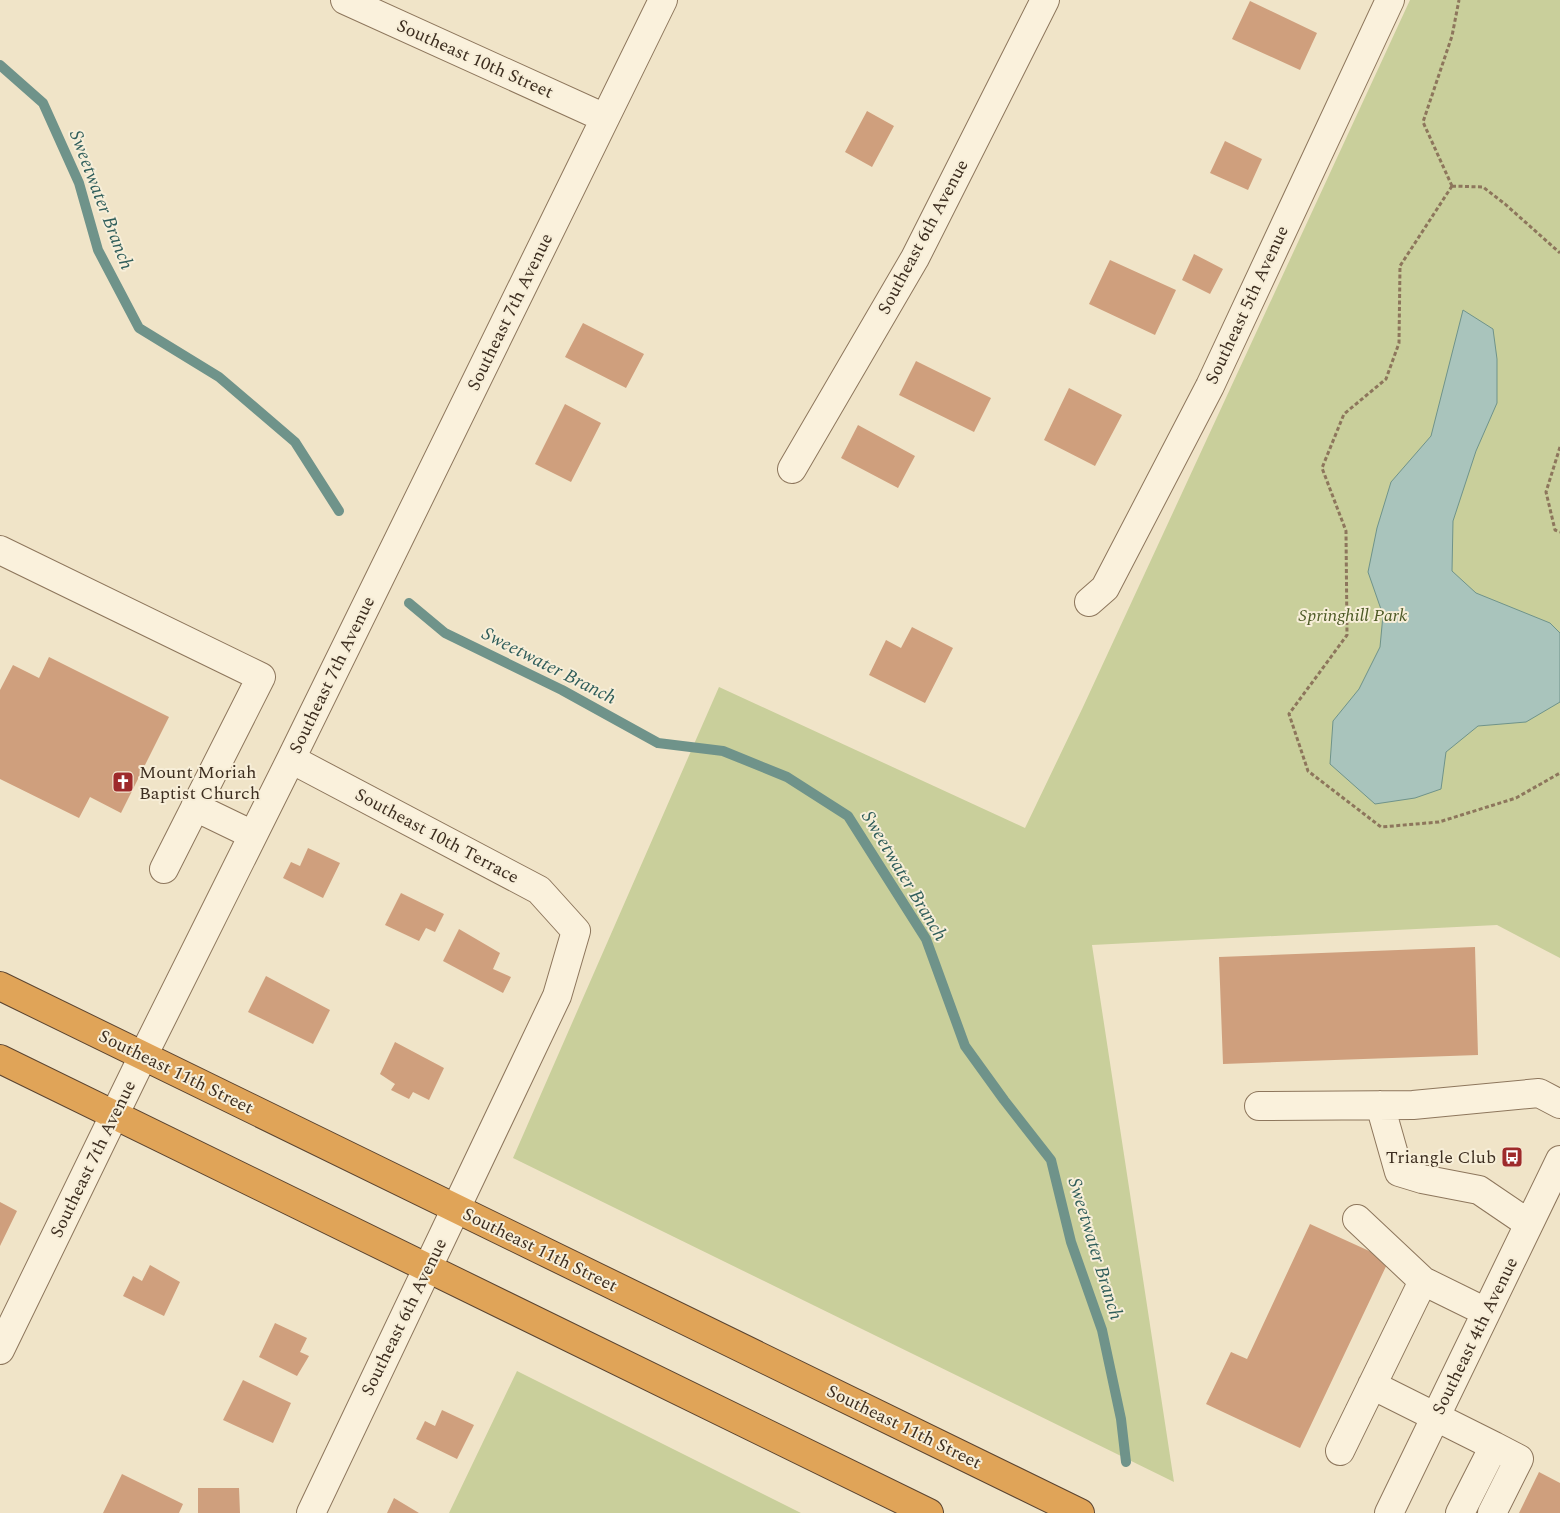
<svg xmlns="http://www.w3.org/2000/svg" width="1560" height="1513" font-family="Spectral,serif">
<style>
.green{fill:#c9cf9b}
.water{fill:#a9c4bc;stroke:#6f938a}
.lines{fill:none;stroke-linecap:round;stroke-linejoin:round}
.stream{stroke:#6f938a;stroke-width:10}
.building{fill:#cf9f7d}
.minor-casing{stroke:#8d765c;stroke-width:30}
.highway-casing{stroke:#5b4430;stroke-width:30}
.path{stroke:#8d765c;stroke-width:3;stroke-dasharray:4 2.5;stroke-linecap:butt}
.minor{stroke:#faf1dc;stroke-width:28}
.highway{stroke:#e0a458;stroke-width:28}
.labels{text-anchor:middle;dominant-baseline:central;stroke-width:4;stroke-linejoin:round;paint-order:stroke}
.street-label{font-size:18px;fill:#3d2e20;stroke:#f7eed8}
.park-label{font-size:18px;font-style:italic;fill:#4d5a26;stroke:#f7eed8}
.poi-label{font-size:18px;fill:#3d2e20;stroke:#f7eed8;text-anchor:start}
.water-label{font-size:19px;font-style:italic;fill:#2f5d5a;stroke:#f7eed8}
</style>
<rect width="100%" height="100%" fill="#f0e4c8"/>
<path class="green" d="M1410,0H1560V958L1497,925L1092,945L1174,1482L513,1158L719,687L1025,828L1083,707Z
M517,1371L801,1513H449Z"/>
<path class="water" d="M1463,310L1493,329L1497,359V403L1476,451L1453,521L1452,571L1476,593L1550,623L1560,633V702L1526,722L1478,726L1446,752L1441,789L1415,798L1375,804L1330,764L1333,721L1359,689L1380,647L1383,615L1368,572L1377,528L1391,482L1431,436Z"/>
<g class="lines">
<path class="stream" d="M0,65L43,103L79,183L98,250L139,328L219,377L295,442L339,511
M409,603L445,633L562,690L658,743L723,751L787,777L848,816L926,939L965,1046L1004,1100L1051,1160L1071,1242L1102,1330L1121,1419L1126,1462"/>
</g>
<path class="building" d="M1250,1L1317,33L1300,70L1232,39Z
M867,111L894,126L872,167L845,152Z
M1225,141L1262,159L1248,190L1210,173Z
M1194,254L1223,269L1210,294L1182,280Z
M1110,260L1176,290L1155,335L1089,304Z
M583,323L644,354L626,388L565,357Z
M916,361L991,398L974,432L899,395Z
M1069,388L1122,415L1095,466L1044,440Z
M565,404L601,423L571,482L535,464Z
M858,425L915,456L898,488L841,458Z
M912,627L953,648L925,703L869,675L886,640L901,648Z
M49,657L169,717L121,813L90,797L79,818L0,779V690L13,665L39,678Z
M308,848L340,863L323,898L283,878L291,862L300,866Z
M401,893L444,914L435,932L426,928L419,941L385,925Z
M459,929L500,953L493,969L511,977L503,993L443,961Z
M1475,947L1478,1055L1223,1064L1219,957Z
M266,976L330,1010L313,1044L248,1012Z
M395,1042L444,1068L429,1100L413,1092L409,1099L391,1090L395,1084L380,1074Z
M0,1202L17,1211L0,1246Z
M1310,1224L1389,1260L1300,1448L1206,1404L1231,1352L1247,1359Z
M150,1265L180,1282L164,1316L123,1296L133,1276L142,1281Z
M275,1323L307,1338L300,1352L309,1356L297,1376L259,1357Z
M243,1380L291,1403L273,1443L223,1420Z
M442,1410L474,1425L457,1459L416,1439L425,1421L435,1426Z
M1539,1472L1560,1483V1513H1519Z
M122,1474L183,1504L179,1513H103Z
M198,1488H239L240,1513H198Z
M394,1498L419,1513H387Z"/>
<g class="lines">
<g class="minor-casing">
<path id="minor" d="M345,0L605,118
M792,469L915,258L1045,0
M0,550L261,677L164,869
M1089,602L1105,588L1210,386L1390,0
M291,759L539,890L576,931L557,996L311,1513
M195,807L253,835
M1380,1105L1399,1172L1422,1179L1479,1190L1529,1224
M1259,1106L1413,1105L1539,1093L1560,1104
M1357,1219L1423,1281L1486,1312
M0,1350L143,1056L291,759L663,0
M1372,1385L1494,1446L1460,1513
M1340,1451L1423,1281
M1389,1513L1560,1160
M1492,1513L1519,1459L1494,1446"/>
</g>
<g class="highway-casing">
<path id="highway" d="M0,986L1080,1513
M0,1059L929,1513"/>
</g>
<path class="path" d="M1452,186L1400,266L1399,343L1386,379L1344,414L1322,468L1346,531L1347,635L1289,714L1308,771L1381,827L1439,822L1516,798L1560,773
M1452,186L1423,122L1452,36L1459,0
M1452,186L1483,187L1505,204L1560,253
M1560,447L1546,492L1555,530L1560,532"/>
<use href="#minor" class="minor"/>
<use href="#highway" class="highway"/>
</g>
<defs>
<g id="church-square" transform="scale(1.125)"><rect x="-9" y="-9" width="18" height="18" rx="4" fill="#9e2a2b" stroke="#f7eed8"/><path d="M-1.2-6h2.4v3.5h3.3v2.4h-3.3V6h-2.4V-.1h-3.3v-2.4h3.3Z" fill="#fff"/></g>
<g id="bus-square" transform="scale(1.125)"><rect x="-9" y="-9" width="18" height="18" rx="4" fill="#9e2a2b" stroke="#f7eed8"/><path d="M-5-6H5V4H4V6H2V4H-2V6H-4V4H-5ZM-3.5-4V0h7V-4ZM-3.5 1.2v1.5H-2V1.2ZM2 1.2v1.5H3.5V1.2Z" fill="#fff"/></g>
</defs>
<g fill-rule="evenodd">
<use href="#church-square" x="123" y="782"/>
<use href="#bus-square" x="1512" y="1157"/>
</g>
<g class="labels">
<g class="street-label">
<text transform="translate(475 59) rotate(24)">Southeast 10th Street</text>
<text transform="translate(923 237) rotate(-62)">Southeast 6th Avenue</text>
<text transform="translate(1247 305) rotate(-65)">Southeast 5th Avenue</text>
<text transform="translate(510 312) rotate(-64)">Southeast 7th Avenue</text>
<text transform="translate(332 675) rotate(-64)">Southeast 7th Avenue</text>
<text transform="translate(437 836) rotate(28)">Southeast 10th Terrace</text>
<text transform="translate(176 1072) rotate(26)">Southeast 11th Street</text>
<text transform="translate(93 1159) rotate(-64)">Southeast 7th Avenue</text>
<text transform="translate(540 1250) rotate(26)">Southeast 11th Street</text>
<text transform="translate(404 1317) rotate(-64)">Southeast 6th Avenue</text>
<text transform="translate(1475 1336) rotate(-64)">Southeast 4th Avenue</text>
<text transform="translate(904 1427) rotate(26)">Southeast 11th Street</text>
</g>
<g class="park-label">
<text x="1353" y="615">Springhill Park</text>
</g>
<g class="poi-label">
<text x="139" y="772">Mount Moriah<tspan x="139" dy="21">Baptist Church</tspan></text>
<text x="1496" y="1157" text-anchor="end">Triangle Club</text>
</g>
<g class="water-label">
<text transform="translate(101 200) rotate(69)">Sweetwater Branch</text>
<text transform="translate(549 666) rotate(27)">Sweetwater Branch</text>
<text transform="translate(904 876) rotate(59)">Sweetwater Branch</text>
<text transform="translate(1095 1249) rotate(73)">Sweetwater Branch</text>
</g>
</g>
</svg>
